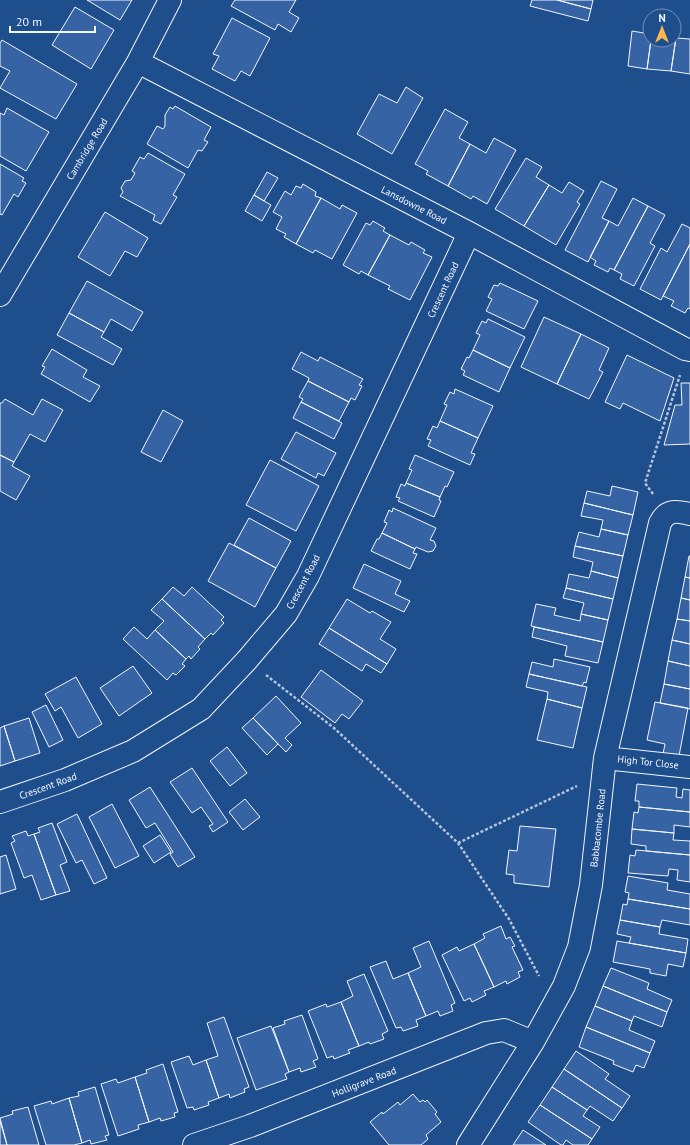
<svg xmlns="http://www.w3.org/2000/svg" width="690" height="1145" font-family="'PT Sans',sans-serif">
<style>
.building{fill:#3563a3;stroke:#f2f6ff}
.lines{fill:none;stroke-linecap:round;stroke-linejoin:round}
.street-casing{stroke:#f2f6ff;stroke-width:24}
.path{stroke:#b3c4dc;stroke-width:2.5;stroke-dasharray:3 2;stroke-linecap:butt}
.street{stroke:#1f4e8c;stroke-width:22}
.labels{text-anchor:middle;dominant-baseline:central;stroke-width:3;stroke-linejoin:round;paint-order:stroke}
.street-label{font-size:10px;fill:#f2f6ff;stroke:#1f4e8c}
</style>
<rect width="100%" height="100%" fill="#1f4e8c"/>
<path class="building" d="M87,0H132L120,20Z
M235,0H296L289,12L299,18L291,32L278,24L275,30L231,6Z
M532,0H557L591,9L588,21L530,6Z
M557,0H593L591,9Z
M75,7L114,30L91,69L52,45Z
M232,18L270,38L250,76L241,71L235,81L212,69L219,56L213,54Z
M632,31L650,34L651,40L647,69L628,66Z
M674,37L676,38L671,71L647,69L651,40H674Z
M676,38L690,39V74L671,71Z
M2,40L77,84L56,119L0,88L10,71L0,66V43Z
M406,87L423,98L392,154L357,134L379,94L397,103Z
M175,106L211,127L204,140L208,142L202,151L198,150L188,168L147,144L157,126L163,129L165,126V115L170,107L173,109Z
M7,108L49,132L26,171L0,156V113L4,115Z
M445,109L468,122L459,138L470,144L448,186L426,174L428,171L415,164Z
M494,138L516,150L487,204L473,196L471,199L448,186L470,144L486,153Z
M148,153L185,174L173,195L177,197L161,224L153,220L155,215L120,196L123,192L121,188L125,181L131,180L135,173L132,171L140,157L144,159Z
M526,158L542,167L536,177L549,185L524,226L495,209Z
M0,164L24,178L22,181L26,183L18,197L14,194L2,215L0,214Z
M267,172L278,178L264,201L254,195Z
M601,181L617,189L602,218L609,221L588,262L565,250Z
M569,182L584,191L577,202L580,204L556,245L524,226L549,185L562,193Z
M303,184L316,192L315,196L321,198L296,244L284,237L286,234L276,229L282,217L273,212L285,191L291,195L296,186L301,188Z
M254,195L271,205L262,221L245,211Z
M321,198L340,209L342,205L357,213L332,259L315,250L313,253L296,244Z
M633,198L648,206L614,270L610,268L608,272L594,265L596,261L590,257L609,221L618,226Z
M648,206L665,215L650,243L655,246L634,286L620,279L622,274L614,270Z
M105,212L148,238L137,257L125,251L110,276L78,257Z
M373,221L385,228L383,231L390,235L368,275L361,271L359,274L343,265L366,223L370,225Z
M682,224L690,228V244L661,300L640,289L661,248L667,252Z
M390,235L409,245L411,242L425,250L423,253L432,257L410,300L388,289L390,286L368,275Z
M690,244V309L688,308L685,313L671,306L674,301L663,296Z
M87,281L143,312L132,331L111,319L104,332L69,313Z
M500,283L538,301L524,329L486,311L492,299L488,297L494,285L498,286Z
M69,313L104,332L101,337L122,349L113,365L57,335Z
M544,317L581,334L557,384L521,367Z
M488,319L525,337L510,368L473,350L480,335L476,333L482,321L486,323Z
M581,334L609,348L599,370L603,372L589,399L557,384Z
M52,349L87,370L83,377L100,386L90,402L41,374L45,367L42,366Z
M473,350L510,368L499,392L463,375L465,371L461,369L467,357L469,358Z
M301,352L318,361L320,357L363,379L359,385L362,386L355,400L351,398L349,402L308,381L309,378L292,369Z
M627,355L674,378L660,421L623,403L620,409L605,402Z
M308,381L349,402L339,421L301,402L303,399L299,397Z
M681,383H690V444L664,445L675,405H682Z
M455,389L493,406L478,438L440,421L447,405L444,404L450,392L454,394Z
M5,399L33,415L42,399L63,410L45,442L30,434L14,462L0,455V403H2Z
M301,402L342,423L334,439L293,418Z
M163,410L183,421L161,462L141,452Z
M440,421L478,438L471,453L475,454L470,465L428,446L431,440L427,439L433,426L437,428Z
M296,432L336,453L324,476L318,473L316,478L281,459Z
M0,455L14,462L12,466L30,476L16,500L0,491Z
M415,455L454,472L447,487L445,486L440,497L406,483L412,470L409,469Z
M270,460L319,486L296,531L246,505Z
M406,483L440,497L439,500L441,501L434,517L398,501L400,498L396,497L401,484L405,486Z
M612,486L638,492L633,515L584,503L587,491L610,496Z
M584,503L633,515L628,535L601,529L603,520L581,516Z
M393,508L436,528L430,540L434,541L436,546L433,551L428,552L416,547L415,549L382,533L387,523L384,522L389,510L392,512Z
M249,518L291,541L276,568L234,545Z
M601,529L628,535L623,556L575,546L579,532L599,537Z
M382,533L415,549L413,553L417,554L410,569L371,551L377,539H379Z
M229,543L276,568L255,607L208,581Z
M575,546L623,556L618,578L591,571L593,562L573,557Z
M689,556H690V578L685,577Z
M364,564L401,581L395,594L410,601L404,612L353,588Z
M591,571L618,578L613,599L566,588L569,574L589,578Z
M685,577L690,578V600L681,598Z
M173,587L184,596L192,587L224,617L221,620L224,623L213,635L211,633L205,639L162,599Z
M566,588L613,599L608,620L581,614L584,603L563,598Z
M681,598L690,600V621L677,619Z
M162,599L205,639L198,647L200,649L191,659L189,656L186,659L155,630L164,621L151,610Z
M347,599L370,613L372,611L391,622L380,639L396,649L387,664L329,628Z
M536,604L556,608L554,615L580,621L581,614L608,620L603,642L531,626Z
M677,619L690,621V644L672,640Z
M134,627L147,639L155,630L186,659L182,664L185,666L176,675L173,673L167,680L123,639Z
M534,627L603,642L598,663L565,656L567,646L532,637Z
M329,628L387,664L381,673L366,664L362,671L319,644Z
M672,640L690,644V666L668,661Z
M554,659L590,667L586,683L584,682L582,686L529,674L532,662L553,667Z
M668,661L690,666V689L664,684Z
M133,666L152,693L119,716L100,688Z
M321,670L363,701L349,719L342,714L335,723L301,697Z
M529,674L587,687L582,708L547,699L548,692L526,687Z
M76,677L102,724L78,738L61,707L55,711L45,694Z
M664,684L690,689V709L660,703Z
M276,696L301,723L285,738L292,745L286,752L253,718Z
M547,699L582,708L573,748L537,740Z
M655,702L688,708L679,756L663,754L665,744L647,740Z
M46,705L63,740L49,747L32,712Z
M29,718L40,753L15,761L4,726Z
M253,718L278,744L267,755L242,728Z
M4,726L15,761L0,766V728Z
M227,747L247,773L230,786L210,761Z
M192,768L228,822L213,832L209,826L213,824L201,807L192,813L170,782Z
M637,784L677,788L676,797L682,798L683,789L690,790V812L639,807V801H635Z
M150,787L195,857L178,867L170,854L173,852L155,823L146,828L129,800Z
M245,799L260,817L243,830L229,812Z
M112,804L139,856L115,868L89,817Z
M639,807L690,812V827L674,825V833L632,829L634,812L638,813Z
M77,814L107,878L94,884L82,860L76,863L57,824Z
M52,823L67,862L60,865L70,891L56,895L34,834L40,832L38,828Z
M520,826L556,829L549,887L514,883V875L506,874L509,850L517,851Z
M632,829L674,833L673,840L690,841V855L646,851V846L631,844Z
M26,831L28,836L34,834L56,895L41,900L32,875L24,878L11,843L15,841L12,836Z
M160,835L171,852L154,863L143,846Z
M636,850L690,855V882L677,880L678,870L669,869L668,876L628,873L630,855L635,856Z
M6,855L16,889L0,894V857Z
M628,876L668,883L667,890L690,894V909L628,899L629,893L625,892Z
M628,899L690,909V925L662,920L660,927L620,920L623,904L627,905Z
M620,920L660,927L659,934L688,939L686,953L629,943L631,937L617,934Z
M501,926L506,939L510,937L515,946L512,947L523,970L518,972L520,977L507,984L506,981L494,987L474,944L485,938L483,934Z
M429,941L455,1003L451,1005L453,1011L440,1016L438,1011L426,1016L408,973L421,967L413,948Z
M617,941L686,953L683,967L668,964L666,976L650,973V969L613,962Z
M474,944L494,987L484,991L486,995L472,1002L470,998L464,1001L442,955L457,947L459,951Z
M386,961L393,979L408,973L426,1016L416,1020L418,1026L403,1031L401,1027L396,1028L370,967Z
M611,968L649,983L647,989L672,1000L667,1012L603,986Z
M364,974L388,1031L382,1034L384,1039L370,1044L369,1042L359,1046L341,1002L353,996L347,981Z
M603,986L667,1012L662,1027L634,1016L632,1021L595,1006Z
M341,1002L359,1046L348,1050L350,1053L334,1059L333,1056L327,1058L308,1011L326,1004L327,1007Z
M595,1006L632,1021L629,1030L655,1041L650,1053L586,1027Z
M302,1015L318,1059L313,1061L316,1067L301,1072L300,1068L289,1072L273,1028L285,1024L284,1021Z
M224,1017L249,1087L244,1089L245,1092L230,1098L229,1094L219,1098L206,1060L218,1056L207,1023Z
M271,1026L289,1072L285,1074L287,1079L256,1090L237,1038Z
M586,1027L650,1053L644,1068L636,1065L633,1072L613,1064L614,1061L579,1047Z
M576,1051L609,1074L605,1079L630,1096L622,1108L564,1069Z
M189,1056L193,1065L206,1060L219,1098L208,1102L209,1105L194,1110L193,1107L187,1108L171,1062Z
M163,1064L178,1112L174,1113L175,1117L161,1121L160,1118L149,1122L135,1077L147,1073L146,1070Z
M564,1069L622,1108L613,1121L590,1106L587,1110L552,1087Z
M135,1077L149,1122L138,1125L139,1129L118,1136L101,1084L116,1079L118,1083Z
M95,1087L109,1135L105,1136L107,1140L91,1144L90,1140L82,1143L69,1098L79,1096L78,1092Z
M552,1087L587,1110L583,1116L600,1127L592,1139L540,1105Z
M413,1094L420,1102L423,1100L425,1102L427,1100L437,1112L435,1114L441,1122L426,1135L428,1139L421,1145H389L370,1122L382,1112L383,1114L398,1102L400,1105Z
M69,1098L82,1143L74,1145H46L34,1106L51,1101L52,1104Z
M540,1105L592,1139L588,1145H573L566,1140L563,1145H561L528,1122Z
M28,1107L39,1145H7L0,1118L13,1114L12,1111Z
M0,1121L7,1145H0Z
M523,1130L546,1145H513Z"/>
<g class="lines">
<g class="street-casing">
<path id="street" d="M138,62L469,233L685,349L690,350
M0,295L138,62L170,0
M605,758L690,767
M0,802L65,780L133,751L201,709L247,660L286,614L308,576L469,233
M194,1145L250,1126L486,1033L504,1030L533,1042
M468,1145L533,1042L564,986L579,947L591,885L605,758L660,523C667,509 677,511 690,514"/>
</g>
<path class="path" d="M653,494L645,483L680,375
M266,675L334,728L458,843L509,919L539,976
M458,843L577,786"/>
<use href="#street" class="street"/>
</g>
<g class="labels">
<g class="street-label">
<text transform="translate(87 149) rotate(-59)">Cambridge Road</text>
<text transform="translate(414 205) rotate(27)">Lansdowne Road</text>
<text transform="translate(443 290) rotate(-65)">Crescent Road</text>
<text transform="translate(303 582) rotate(-62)">Crescent Road</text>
<text transform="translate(648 762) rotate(6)">High Tor Close</text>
<text transform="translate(48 786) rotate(-20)">Crescent Road</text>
<text transform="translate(598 828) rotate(-84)">Babbacombe Road</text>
<text transform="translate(364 1082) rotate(-21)">Holligrave Road</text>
</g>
</g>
<g transform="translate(662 28)"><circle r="19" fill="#1f4e8c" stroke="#7391ba"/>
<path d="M0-3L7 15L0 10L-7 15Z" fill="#ffb74d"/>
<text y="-6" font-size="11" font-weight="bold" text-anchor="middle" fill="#f2f6ff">N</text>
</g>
<path d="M10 26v6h85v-6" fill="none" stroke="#f2f6ff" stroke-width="2"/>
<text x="16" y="26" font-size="12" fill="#f2f6ff" stroke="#1f4e8c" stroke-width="3" paint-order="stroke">20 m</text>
</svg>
